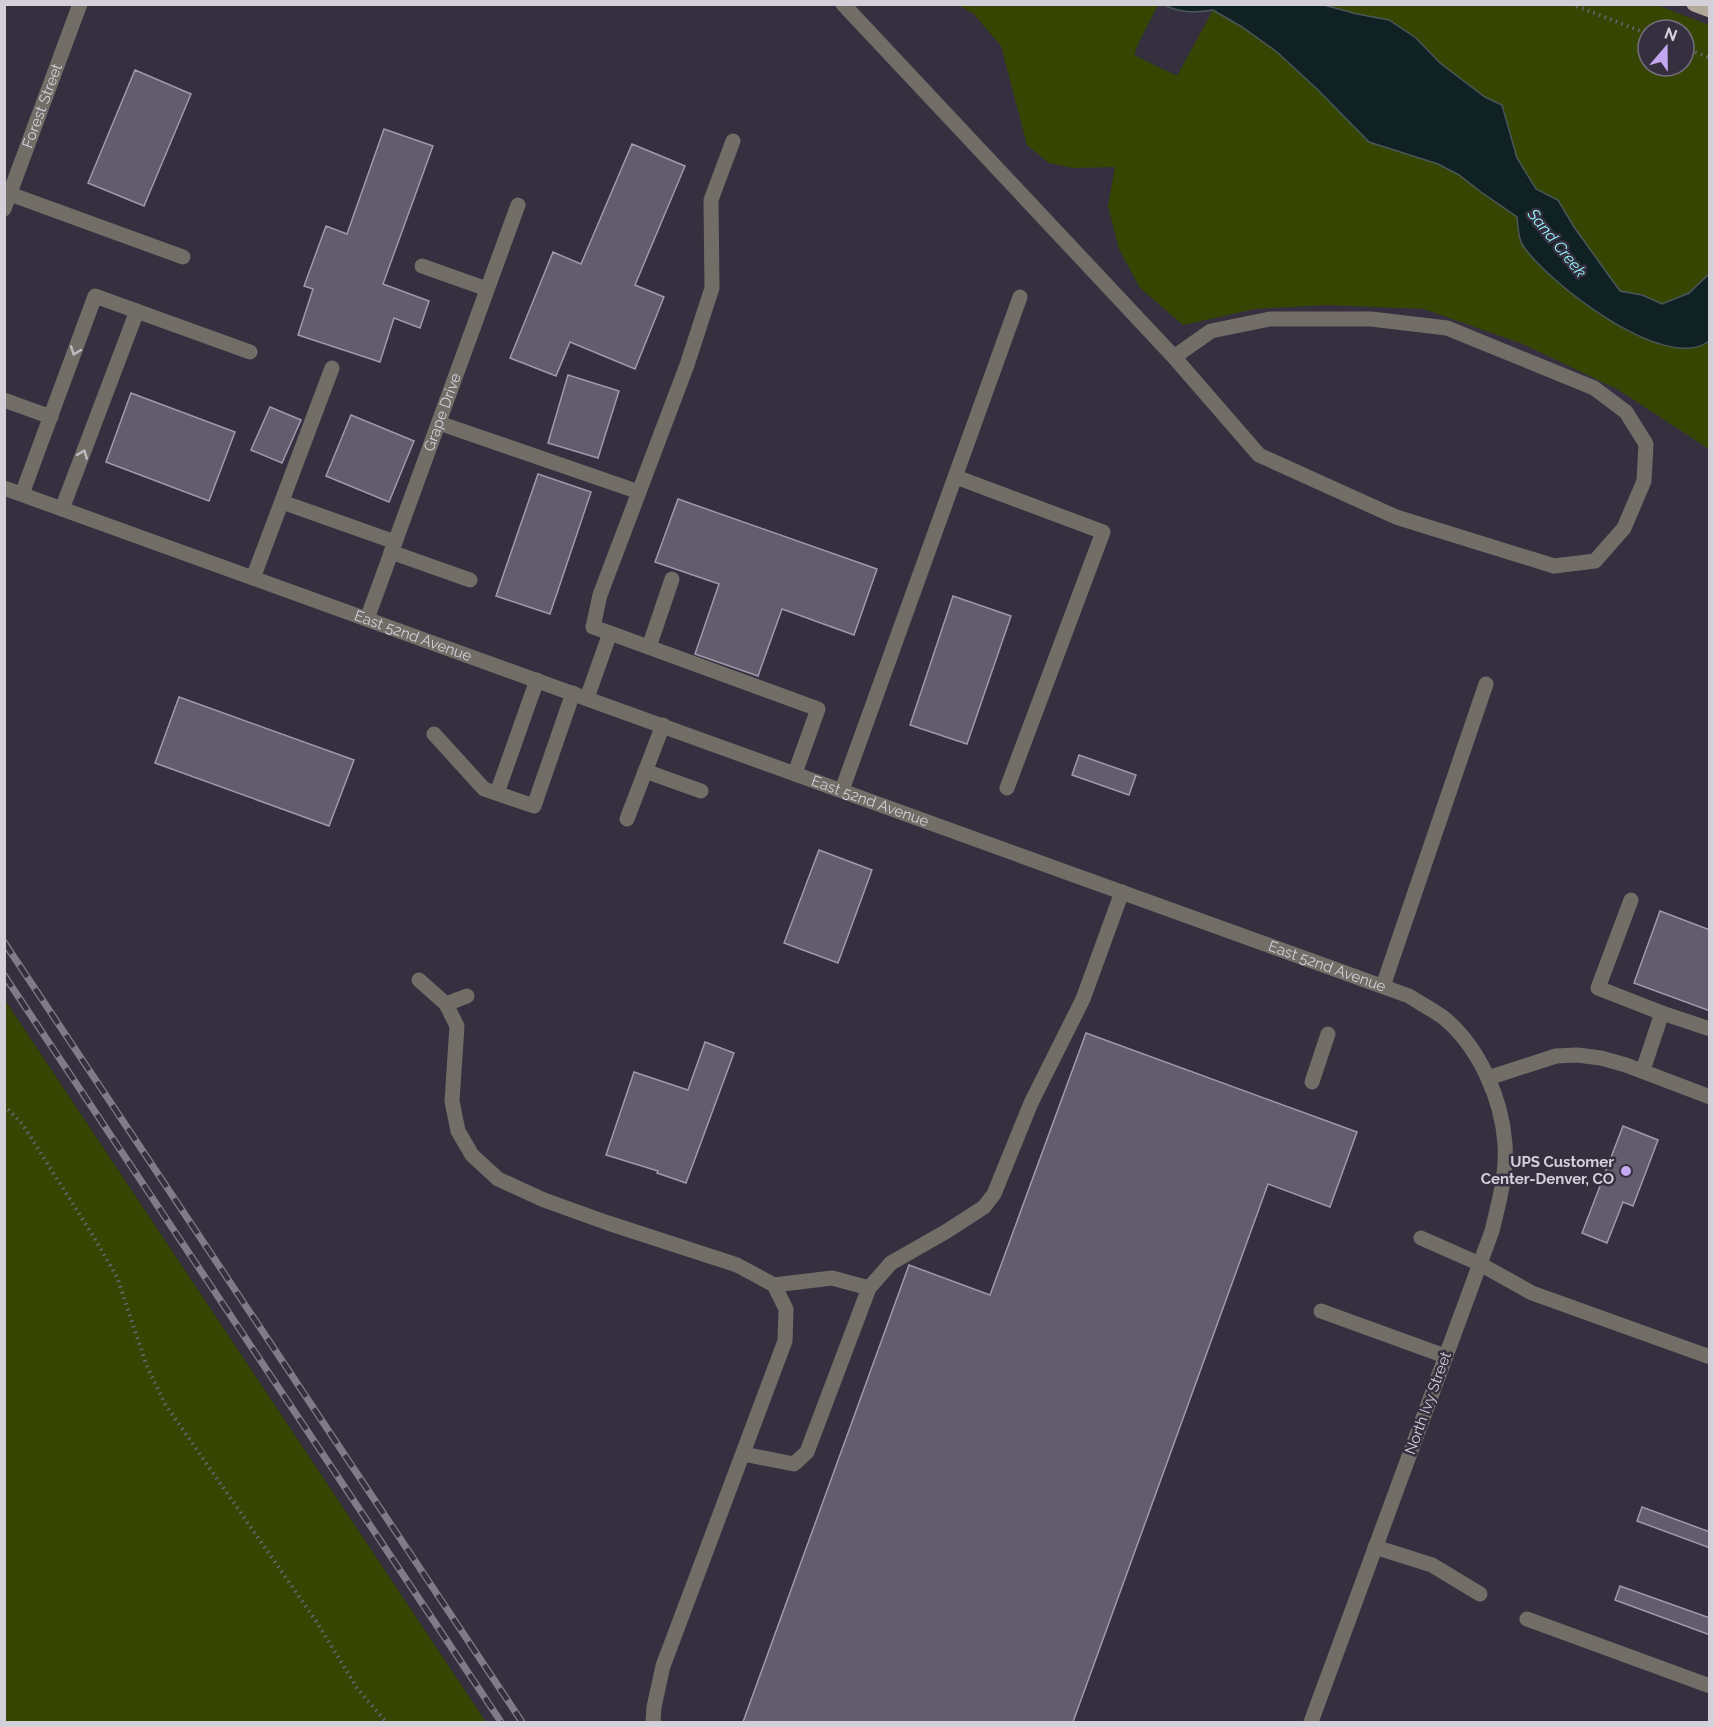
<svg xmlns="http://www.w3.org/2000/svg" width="1714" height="1727" font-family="Raleway,sans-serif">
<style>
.green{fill:#364602;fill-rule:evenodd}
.water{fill:#102123;stroke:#4a565a;stroke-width:1.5}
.building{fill:#635c6d;stroke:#a099ac;stroke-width:1.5}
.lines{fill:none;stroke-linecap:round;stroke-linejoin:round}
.path{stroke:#696472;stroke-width:4;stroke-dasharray:1.5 4.5;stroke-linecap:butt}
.minor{stroke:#726e67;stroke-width:15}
.major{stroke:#b1a999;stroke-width:15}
.rail-casing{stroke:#7f7b88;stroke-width:7}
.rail{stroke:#352f3f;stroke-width:4.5;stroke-dasharray:14;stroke-linecap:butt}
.oneway{stroke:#c0bcc3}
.poi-dot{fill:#c4a7f1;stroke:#352f3f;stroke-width:2}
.labels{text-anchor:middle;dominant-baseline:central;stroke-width:5;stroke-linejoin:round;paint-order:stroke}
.street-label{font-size:15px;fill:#d3d0da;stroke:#352f3f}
.poi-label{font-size:15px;font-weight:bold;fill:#d3d0da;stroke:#352f3f;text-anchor:end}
.water-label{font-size:16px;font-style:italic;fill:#98f4fb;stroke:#352f3f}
</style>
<rect width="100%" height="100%" fill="#352f3f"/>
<path class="green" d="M959,5H1158L1138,44L1134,55L1177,76L1213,10L1242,27L1277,52L1318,90L1369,142L1438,164L1459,175L1481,192L1518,217L1573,295L1602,315L1633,333L1706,344L1709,341V449L1617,389L1523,344L1424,309L1325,305L1255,309L1183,325L1140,288L1119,249L1108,206L1115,167L1072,168L1049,163L1027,145L1001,46L974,14Z
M1324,5H1657L1709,25V274L1689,293L1661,304L1642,295L1620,291L1574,227L1558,200L1536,189L1517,158L1502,105L1485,97L1440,63L1416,38L1389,20L1357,14ZM1648,30H1684V66H1648Z
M4,1000H5L486,1722H5Z"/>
<path class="water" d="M1164,5H1324L1357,14L1389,20L1416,38L1440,63L1485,97L1502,105L1517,158L1536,189L1558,200L1574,227L1620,291L1642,295L1662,304L1689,293L1709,274V341C1666,375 1545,281 1522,244C1518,237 1518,225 1517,217L1481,192L1459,175L1438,164L1369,142L1318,90L1277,52L1242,27L1213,10C1195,13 1181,13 1164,5Z"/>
<path class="building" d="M135,70L191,94L144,206L88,183Z
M384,129L433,146L383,284L429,301L420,328L394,318L380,362L298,335L313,289L304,286L326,226L347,234Z
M632,144L685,166L635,285L664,297L635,369L570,342L556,376L510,358L553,252L581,264Z
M568,375L619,391L598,458L548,443Z
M131,393L235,432L209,501L106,462Z
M270,407L301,420L282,463L251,450Z
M351,415L414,441L389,502L326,476Z
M538,474L591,492L550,614L496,596Z
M678,499L877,569L854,635L782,609L758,676L695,654L719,584L655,562Z
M953,596L1011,616L967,744L910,725Z
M179,697L354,760L329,826L155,763Z
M1079,755L1136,775L1129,795L1072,775Z
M819,850L872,870L838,963L784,943Z
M1660,911L1710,930V1011L1634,983Z
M1086,1033L1357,1132L1330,1207L1268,1184L1073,1722H743L909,1265L990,1295Z
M705,1042L734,1053L686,1183L657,1173L658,1171L606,1155L634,1072L688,1090Z
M1623,1126L1658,1140L1633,1206L1623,1202L1607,1243L1582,1233Z
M1642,1507L1710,1532V1548L1637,1521Z
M1620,1586L1710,1618V1635L1615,1600Z"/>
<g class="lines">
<path class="path" d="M1571,4L1648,34
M1684,48L1710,58
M4,1105L23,1125L95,1239L117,1277L146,1364L165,1404L316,1621L357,1688L386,1722"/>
<g class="minor">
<path d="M843,4L1174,357L1259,455L1396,517L1554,566L1595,561L1624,528L1644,481L1646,444L1626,412L1594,388L1447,328L1371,319H1270L1211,331L1174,357"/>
<path d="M10,194L183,257"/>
<path id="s1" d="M4,209L80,4"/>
<path d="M422,266L487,289"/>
<path d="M4,400L51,417"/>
<path d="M439,423L639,492"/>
<path d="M956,477L1103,532L1007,788"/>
<path id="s2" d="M4,488L1409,996C1420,1003 1433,1010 1444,1018C1479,1047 1502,1099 1505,1144C1507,1173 1499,1202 1492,1231L1311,1722"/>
<path d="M22,494L95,296L250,352"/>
<path d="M282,502L395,542"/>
<path d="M62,509L137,311"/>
<path d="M391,552L470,580"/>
<path d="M253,578L332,368"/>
<path id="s3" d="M367,619L518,205"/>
<path d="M610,633L593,627L600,595L687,365L712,288L711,200L733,141"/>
<path d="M649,647L672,579"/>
<path d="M587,698L610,633L818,709L795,773"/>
<path d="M434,734L484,789L534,806L573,693"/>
<path d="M645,771L701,791"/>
<path d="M842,790L1020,297"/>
<path d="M497,793L537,680"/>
<path d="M627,819L663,725"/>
<path d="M1631,900L1598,988L1662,1013"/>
<path d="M419,980L446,1004L457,1026L452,1101L458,1131L472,1155L498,1179L544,1200L608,1223L737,1265L774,1285L786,1309L785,1341L663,1666L654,1707L653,1722"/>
<path d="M1383,986L1486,684"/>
<path d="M446,1004L467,996"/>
<path d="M1643,1070L1662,1013L1710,1029"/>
<path d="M1488,1078L1556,1056L1577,1055L1601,1058L1626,1065L1710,1097"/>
<path d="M1312,1082L1328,1034"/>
<path d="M1421,1238L1480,1264L1532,1293L1710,1357"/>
<path d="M774,1285L832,1278L869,1288"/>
<path d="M1321,1311L1445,1356"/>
<path d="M743,1454L794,1464L807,1452L869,1288L891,1263L947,1231L984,1207L994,1194L1031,1103L1083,999L1122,892"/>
<path d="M1375,1547L1432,1565L1480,1594"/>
<path d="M1527,1619L1710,1686"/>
</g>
<path class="major" d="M1694,4L1710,10"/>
<g class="rail-casing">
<path id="rail" d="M4,942L522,1722
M4,975L501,1722"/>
</g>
<use href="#rail" class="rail"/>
</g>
<defs><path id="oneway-chevron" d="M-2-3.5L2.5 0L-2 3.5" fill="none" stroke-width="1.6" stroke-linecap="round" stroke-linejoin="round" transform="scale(1.5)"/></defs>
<g class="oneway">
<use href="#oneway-chevron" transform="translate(75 351) rotate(110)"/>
<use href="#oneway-chevron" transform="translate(83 454) rotate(-69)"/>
</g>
<circle class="poi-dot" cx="1626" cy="1171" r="6"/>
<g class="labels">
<g class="street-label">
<text stroke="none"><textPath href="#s1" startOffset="110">Forest Street</textPath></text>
<text stroke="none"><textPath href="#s3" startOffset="220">Grape Drive</textPath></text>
<text stroke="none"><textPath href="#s2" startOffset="435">East 52nd Avenue</textPath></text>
<text stroke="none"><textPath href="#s2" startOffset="921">East 52nd Avenue</textPath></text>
<text stroke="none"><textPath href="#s2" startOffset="1407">East 52nd Avenue</textPath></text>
<text transform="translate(1428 1403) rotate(-70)">North Ivy Street</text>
</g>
<g class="poi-label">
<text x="1614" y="1162">UPS Customer<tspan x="1614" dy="17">Center-Denver, CO</tspan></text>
</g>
<g class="water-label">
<text transform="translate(1557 243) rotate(51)">Sand Creek</text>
</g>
</g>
<rect width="1714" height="1727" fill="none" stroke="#d3d0da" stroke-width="12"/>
<g transform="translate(1666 48) rotate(20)"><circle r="28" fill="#352f3f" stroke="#746f7d" stroke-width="1.5"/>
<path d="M0-4.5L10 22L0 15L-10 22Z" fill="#c4a7f1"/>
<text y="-9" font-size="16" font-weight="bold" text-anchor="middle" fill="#d3d0da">N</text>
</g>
</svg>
